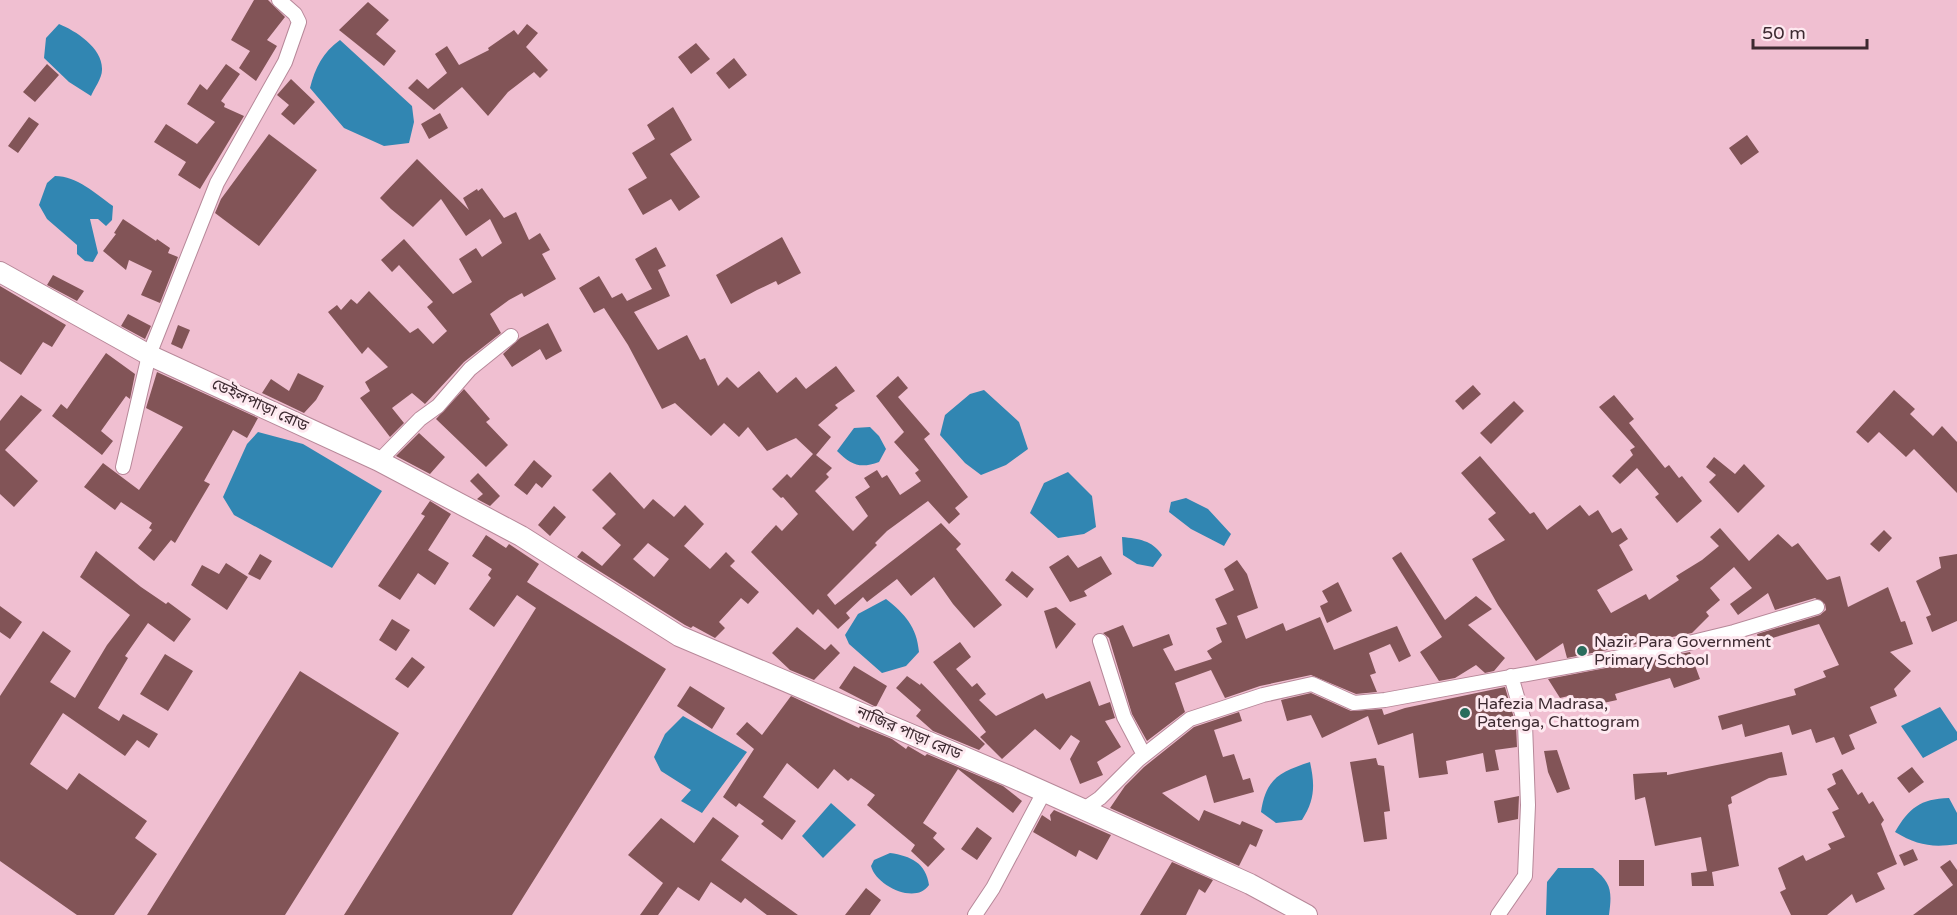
<svg xmlns="http://www.w3.org/2000/svg" width="1957" height="915" font-family="'Varela Round','Noto Sans Bengali',sans-serif">
<style>
.water{fill:#3186b2}
.building{fill:#825457;fill-rule:evenodd}
.lines{fill:none;stroke-linecap:round;stroke-linejoin:round}
.minor-casing{stroke:#b78899;stroke-width:16}
.secondary-casing{stroke:#b78899;stroke-width:22}
.minor{stroke:#fff;stroke-width:14}
.secondary{stroke:#fff;stroke-width:20}
.poi-dot{fill:#2a6d5d;stroke:#fee9f0;stroke-width:2}
.labels{text-anchor:middle;dominant-baseline:central;stroke-width:6;stroke-linejoin:round;paint-order:stroke}
.street-label{font-size:16px;fill:#3d2a31;stroke:#fee9f0}
.poi-label{font-size:16px;fill:#3d2a31;stroke:#fee9f0;text-anchor:start}
</style>
<rect width="100%" height="100%" fill="#f0bfd1"/>
<path class="water" d="M59,24C76,31 103,48 102,70C102,78 94,89 91,96L69,82L44,58L46,38Z
M340,40L412,106L414,122L409,143L384,146L344,128L310,88C315,68 323,52 340,40Z
M55,176C77,176 96,194 113,206L112,220L106,226L98,219H90L98,253L93,262L85,261L77,254V245L47,219L39,205L47,183Z
M984,390L1019,422L1028,449L1006,465L981,475L965,463L940,435L945,415L970,394Z
M870,427L879,436L886,449L879,462C860,469 851,465 837,451L854,428Z
M258,432L303,444L382,491L332,568L234,515L223,497L247,444Z
M1068,472L1092,496L1096,527L1084,534L1058,538L1030,513L1044,483Z
M1186,498L1208,509L1231,534L1224,546L1191,529L1169,512L1171,502Z
M1122,537C1139,539 1152,540 1162,555L1153,567L1137,564L1123,555Z
M886,599C905,614 917,627 919,652L906,666L882,673L849,644L845,635L858,614Z
M1940,707L1957,732V740L1923,758L1901,726Z
M683,716L747,752L702,813L681,801L691,790L661,771L654,757L665,734Z
M1310,762C1315,785 1315,800 1302,820L1276,823L1261,812C1266,778 1280,772 1310,762Z
M1949,798L1957,813V844C1932,848 1917,845 1895,832C1909,808 1920,799 1949,798Z
M831,803L856,825L823,858L802,836Z
M890,853C911,856 926,863 929,885C916,905 876,886 871,866L874,860Z
M1558,868H1593C1612,883 1612,892 1609,915H1546L1547,882Z"/>
<path class="building" d="M254,0H268L285,17L267,40L277,46L256,81L239,68L250,51L231,40Z
M368,2L389,20L376,34L396,51L384,66L339,30Z
M527,24L538,33L526,47L548,70L540,78L534,72L508,92L488,116L462,87L434,110L408,88L417,79L428,89L447,73L435,54L447,46L459,65L489,50L488,48L514,30L518,35Z
M696,43L710,59L691,74L678,57Z
M734,58L747,75L729,89L716,73Z
M47,64L59,75L35,102L23,92Z
M226,64L240,74L221,101L225,104L224,107L244,116L200,189L178,175L186,162L154,142L166,124L197,144L215,122L187,104L200,84L207,90Z
M291,79L315,102L294,125L281,114L289,105L277,95Z
M673,107L692,140L670,154L700,197L679,211L671,199L643,215L628,189L647,178L632,153L655,139L647,125Z
M440,113L448,128L429,139L421,124Z
M29,117L39,124L18,153L8,146Z
M269,134L317,170L259,246L215,213L221,199Z
M1747,135L1759,152L1741,165L1729,148Z
M417,159L469,210L463,198L477,189L478,191L482,188L504,218L516,212L529,240L540,233L550,250L542,254L556,279L524,297L522,293L509,300L490,314L501,333L464,362L425,404L412,393L392,408L404,423L381,446L390,437L360,398L370,391L365,382L388,367L368,347L362,354L328,312L337,305L341,310L351,299L357,304L369,291L410,333L418,328L433,344L447,331L427,307L433,302L399,265L392,272L381,260L404,239L453,294L472,282L459,259L476,248L482,257L502,243L490,219L466,236L441,199L413,227L391,209L380,198Z
M123,219L156,241L157,239L170,248L168,253L178,257L160,303L141,295L152,271L129,260L126,270L103,251L116,234L114,233Z
M782,237L801,273L778,285L776,281L757,290L731,304L716,275Z
M656,247L666,266L658,270L670,296L634,312L658,350L687,335L700,360L705,358L718,386L727,377L738,388L759,371L777,393L796,377L806,389L836,366L855,391L835,405L838,408L818,425L831,437L816,455L832,468L826,474L829,477L815,491L853,531L868,516L855,497L870,487L864,478L877,470L882,478L887,475L900,495L921,481L915,473L919,470L894,442L904,432L876,396L898,376L908,388L898,397L930,434L924,439L968,497L955,508L960,514L949,524L928,501L887,531L875,543L877,545L827,595L835,605L941,523L961,544L956,549L1002,605L974,628L953,604L934,577L911,596L897,579L867,602L863,597L846,613L850,618L838,629L818,609L813,615L751,552L776,525L782,531L798,514L783,497L781,498L772,489L787,474L791,478L813,454L796,438L767,451L748,427L739,437L724,423L711,436L675,403L662,409L628,345L604,308L594,313L579,288L599,276L612,298L622,293L627,301L652,289L635,259Z
M53,275L84,291L77,301L47,285Z
M0,286L66,325L52,347L43,342L21,375L0,361Z
M128,314L151,326L145,339L121,326Z
M548,323L562,351L546,360L540,349L512,367L503,354L520,338Z
M178,325L190,330L182,349L171,344Z
M106,353L135,374L130,399L126,396L101,431L113,441L102,455L52,416L61,404L67,409Z
M157,372L258,418L247,438L233,430L204,481L210,484L175,543L171,540L154,561L138,548L152,530L149,528L152,523L121,502L115,510L84,487L103,463L139,490L183,427L146,408Z
M298,373L324,386L316,400L304,413L262,393L271,379L289,391Z
M1473,385L1481,394L1463,410L1455,401Z
M464,389L490,419L486,422L508,445L486,467L436,419Z
M1894,390L1915,409L1910,414L1933,436L1942,426L1957,442V493L1914,449L1906,457L1879,432L1868,443L1856,432Z
M21,395L42,410L5,450L38,481L14,507L0,494V421Z
M1614,395L1634,419L1629,423L1665,468L1669,465L1679,478L1682,476L1702,501L1677,523L1655,497L1659,494L1637,468L1620,484L1612,476L1633,455L1630,450L1635,447L1599,407Z
M1514,401L1524,411L1491,444L1480,433Z
M419,433L445,457L430,474L396,456Z
M1480,456L1530,514L1534,512L1547,530L1580,505L1589,516L1598,510L1612,533L1621,528L1628,539L1619,545L1633,570L1597,590L1611,613L1646,594L1649,600L1679,580L1676,576L1702,560L1719,546L1710,537L1720,528L1749,561L1778,534L1792,547L1798,543L1827,580L1840,576L1848,607L1888,587L1901,622L1905,621L1913,644L1890,652L1911,671L1894,689L1897,696L1870,707L1877,723L1849,735L1855,749L1842,755L1834,737L1816,743L1811,729L1792,735L1789,725L1745,737L1742,724L1722,730L1718,716L1796,695L1794,689L1826,677L1823,671L1839,665L1819,624L1759,642L1757,634L1820,615L1826,610L1825,604L1815,598L1775,610L1768,593L1738,615L1730,604L1752,588L1734,567L1710,588L1720,600L1706,612L1709,616L1692,633L1567,658L1563,643L1536,661L1498,605L1472,559L1505,540L1488,519L1496,513L1461,473Z
M1714,457L1735,474L1744,464L1765,486L1738,513L1709,482L1716,475L1706,467Z
M534,460L552,476L542,488L536,483L527,495L514,485Z
M610,472L644,509L653,499L674,517L685,505L704,524L684,546L710,569L726,552L735,561L730,566L759,592L748,604L741,598L719,622L725,628L715,638L693,626L691,628L685,625L577,557L582,551L602,566L621,545L602,528L616,514L592,490ZM648,543L669,559L654,577L633,559Z
M478,473L500,496L490,506L477,499L483,494L470,481Z
M430,501L451,514L428,550L449,563L435,585L418,573L400,600L378,586L425,516L421,514Z
M554,506L566,517L550,536L538,525Z
M1884,530L1892,538L1879,552L1870,544Z
M486,535L506,548L509,544L539,564L527,582L666,669L512,915H344L536,608L517,595L494,627L469,609L491,578L488,575L492,569L472,556Z
M96,551L141,587L166,604L168,602L191,619L174,642L148,623L125,656L128,658L98,708L119,721L123,714L158,734L149,748L137,740L125,756L63,713L30,764L67,790L79,773L147,821L135,838L157,854L114,915H77L0,861V696L43,631L71,651L50,682L75,698L107,645L130,615L80,577Z
M1401,552L1445,620L1476,596L1492,609L1468,625L1505,658L1494,671L1485,673L1476,665L1455,678L1439,681L1420,652L1442,637L1392,558Z
M260,554L272,561L260,580L248,574Z
M1957,554V621L1932,632L1926,617L1931,615L1916,581L1941,568L1939,557Z
M1068,555L1078,568L1101,556L1112,574L1084,591L1087,596L1070,602L1049,567Z
M1237,560L1247,574L1258,608L1237,616L1246,639L1283,623L1286,631L1320,617L1334,650L1397,626L1411,656L1399,662L1390,644L1369,653L1376,673L1370,675L1377,692L1356,694L1311,675L1260,686L1225,698L1211,670L1175,683L1185,712L1147,741L1132,714L1109,638L1103,633L1123,625L1133,647L1169,634L1173,645L1163,649L1175,671L1212,659L1207,651L1222,642L1216,628L1227,624L1215,599L1234,590L1224,569Z
M226,563L248,577L227,610L191,585L202,565L219,574Z
M1012,571L1034,589L1027,598L1005,580Z
M1338,582L1352,611L1327,623L1320,606L1328,602L1322,591Z
M0,606L22,622L10,639L0,632Z
M1056,607L1076,624L1056,649L1044,611Z
M392,619L410,630L396,651L379,640Z
M797,627L825,650L831,644L840,653L814,680L790,670L772,653Z
M960,642L971,657L956,669L972,687L977,683L986,694L979,700L996,716L1043,693L1046,699L1090,681L1099,706L1110,702L1115,718L1105,721L1121,747L1097,762L1103,775L1080,784L1070,759L1080,741L1071,735L1060,750L1035,729L1002,759L980,737L986,732L933,662Z
M1690,652L1700,679L1674,688L1670,678L1615,694L1617,700L1576,709L1573,695L1560,698L1548,679Z
M165,654L193,671L168,711L140,694Z
M412,657L425,667L408,688L395,679Z
M854,666L887,686L876,707L839,688Z
M300,671L399,733L285,915H147Z
M907,676L920,685L921,683L985,744L979,750L933,731L916,716L921,710L896,688Z
M690,686L725,708L712,729L677,706Z
M1505,687L1516,725L1517,747L1495,750L1499,770L1486,772L1483,753L1446,761L1448,774L1419,778L1413,733L1378,745L1368,716L1322,738L1311,715L1287,721L1281,700L1311,693L1351,711L1382,709L1384,715L1405,708Z
M791,696L859,728L860,726L892,739L906,749L908,746L925,756L927,754L1003,786L1022,801L1013,813L958,769L923,823L937,833L933,838L945,849L928,867L911,851L915,845L867,805L875,795L851,778L848,781L834,769L818,789L787,763L763,797L796,821L782,840L761,824L764,821L739,803L736,807L723,797L754,749L736,734L747,722L762,735Z
M1239,712L1242,721L1214,730L1223,757L1234,754L1243,780L1250,778L1254,792L1214,803L1206,775L1162,793L1199,821L1204,810L1240,825L1242,821L1263,830L1256,847L1250,844L1239,866L1110,808L1125,786L1144,767L1194,727Z
M1557,750L1570,789L1557,793L1548,772L1544,751Z
M1782,752L1787,775L1769,778L1731,797L1732,803L1728,805L1739,866L1712,872L1714,886H1692L1691,873L1707,871L1701,837L1655,846L1645,797L1635,800L1633,774L1667,772V775Z
M1376,758L1378,765L1384,766L1390,811L1384,812L1387,839L1364,842L1350,762Z
M1912,767L1924,782L1909,793L1897,778Z
M1842,769L1858,795L1862,792L1869,804L1873,801L1884,820L1881,824L1897,864L1877,873L1885,889L1856,903L1852,894L1827,915H1791L1780,892L1786,889L1778,868L1803,855L1806,861L1831,849L1828,844L1845,837L1832,812L1839,809L1827,789L1836,784L1832,774Z
M1519,796L1518,819L1498,823L1494,801Z
M1054,810L1111,835L1097,860L1079,850L1076,857L1033,832L1042,815L1051,821L1050,815Z
M713,817L739,836L721,860L798,915H767L745,898L741,903L711,882L699,901L678,887L658,915H640L663,883L628,855L661,818L694,843Z
M977,827L992,838L977,860L961,849Z
M1913,849L1918,860L1904,866L1899,855Z
M1619,860H1644V886H1619Z
M1950,860L1957,870V915H1913L1953,885L1940,867Z
M1172,862L1213,880L1205,893L1199,889L1186,915H1140Z
M866,888L881,900L870,915H845Z"/>
<g class="lines">
<g class="minor-casing">
<path id="minor" d="M379,461L420,419L438,406L470,369L511,336
M123,467L149,355L217,183L285,62L299,22L295,14L279,0
M1100,641L1124,717L1144,755
M1084,809L1100,798L1138,760L1190,719L1263,695L1312,684L1354,703L1385,700L1664,649L1734,632L1817,607
M975,915L993,888L1044,792
M1498,915L1525,876L1528,805L1525,724L1511,676"/>
</g>
<g class="secondary-casing">
<path id="secondary" d="M0,272L149,355L379,461L521,536L679,636L1009,776L1250,884L1307,915"/>
</g>
<use href="#minor" class="minor"/>
<use href="#secondary" class="secondary"/>
</g>
<g class="poi-dot">
<circle cx="1582" cy="651" r="6"/>
<circle cx="1465" cy="713" r="6"/>
</g>
<g class="labels">
<g class="street-label">
<text transform="translate(260 405) rotate(25)">ডেইলপাড়া রোড</text>
<text transform="translate(909 733) rotate(23)">নাজির পাড়া রোড</text>
</g>
<g class="poi-label">
<text x="1594" y="642">Nazir Para Government<tspan x="1594" dy="18">Primary School</tspan></text>
<text x="1477" y="704">Hafezia Madrasa,<tspan x="1477" dy="18">Patenga, Chattogram</tspan></text>
</g>
</g>
<path d="M1753 39v9h114v-9" fill="none" stroke="#3d2a31" stroke-width="3"/>
<text x="1762" y="39" font-size="18" fill="#3d2a31" stroke="#fee9f0" stroke-width="4.5" paint-order="stroke">50 m</text>
</svg>
